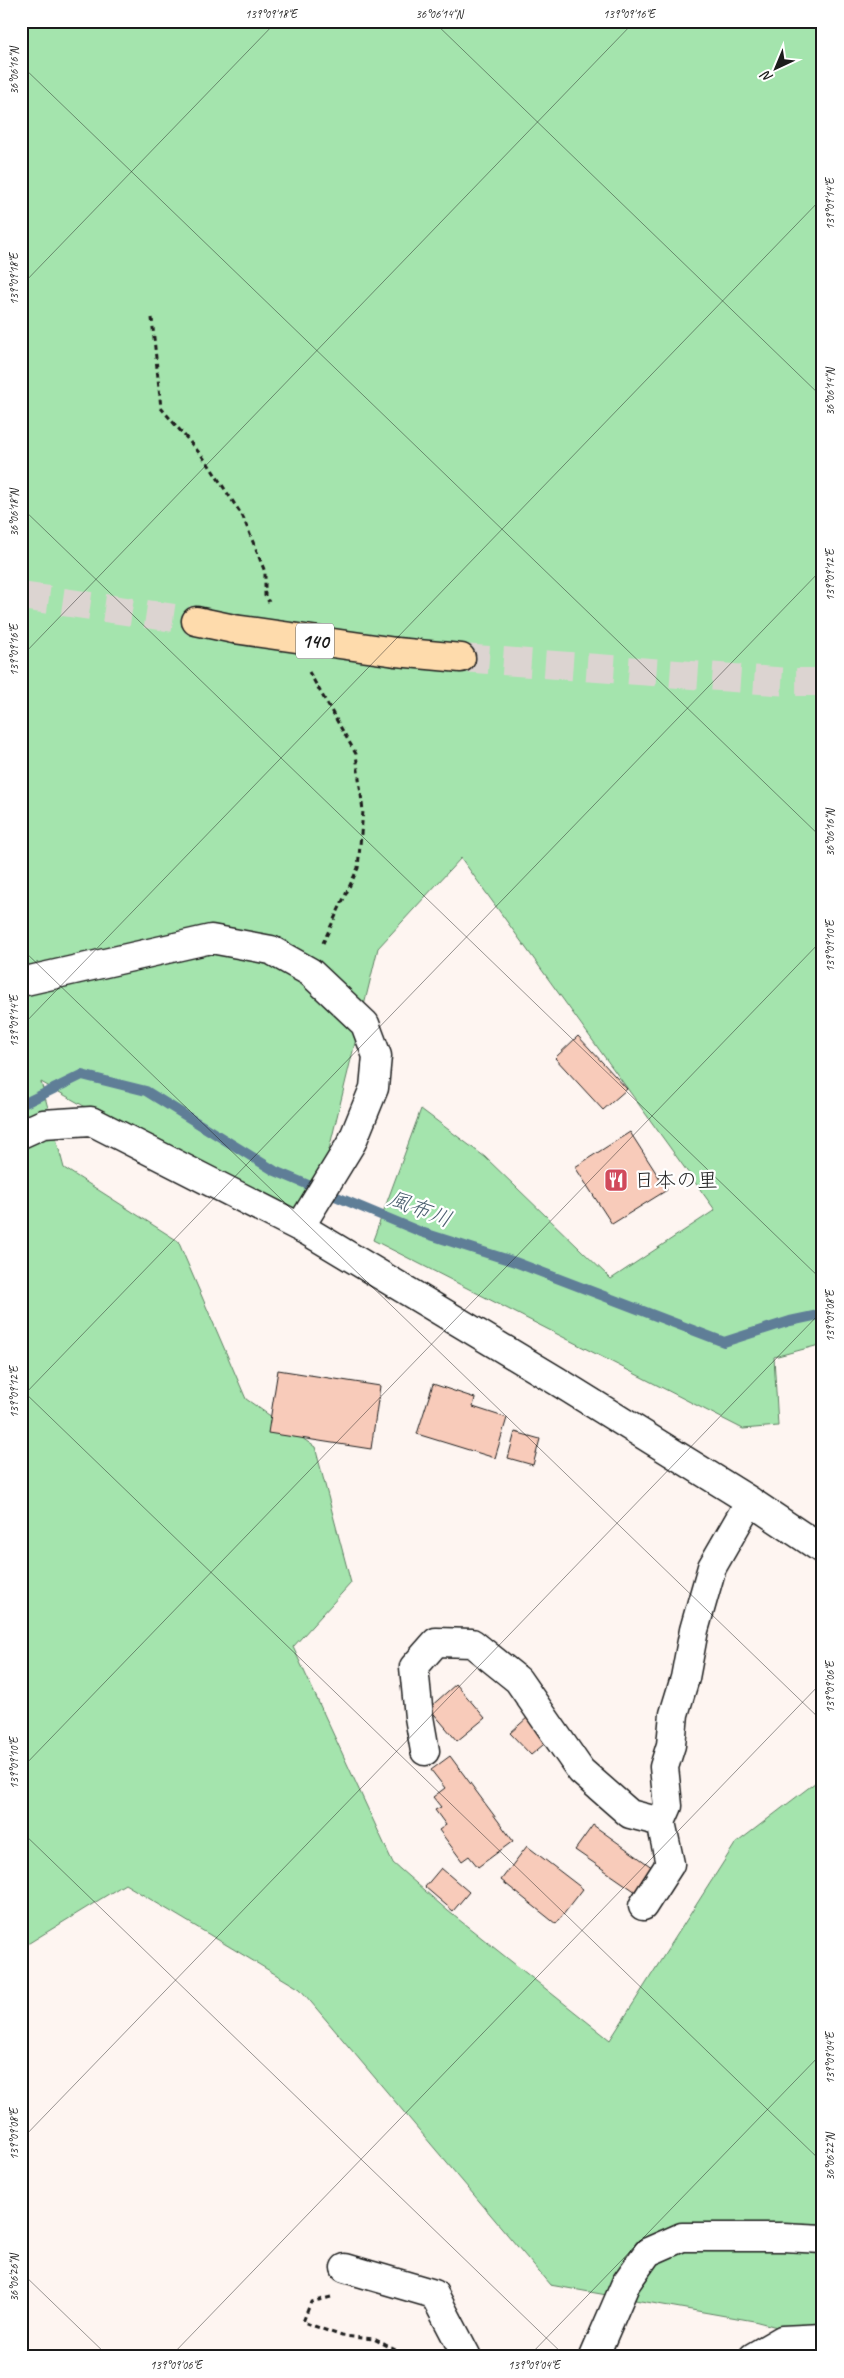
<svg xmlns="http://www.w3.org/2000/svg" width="844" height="2378" font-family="Caveat,'Klee One',sans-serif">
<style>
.green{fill:#a4e4ad;stroke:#608064}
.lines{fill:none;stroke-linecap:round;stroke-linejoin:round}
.stream{stroke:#5f7e97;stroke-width:10}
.building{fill:#f8cbba;stroke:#1c1c1c}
.highway-tunnel{stroke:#dcd4d1;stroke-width:28;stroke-dasharray:28 14;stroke-linecap:butt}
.minor-casing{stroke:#1c1c1c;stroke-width:31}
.highway-casing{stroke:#1c1c1c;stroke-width:31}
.path{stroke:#1c1c1c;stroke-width:3;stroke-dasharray:5 4;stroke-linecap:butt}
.minor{stroke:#fff;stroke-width:28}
.highway{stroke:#fedbac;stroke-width:28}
.highway-bridge-casing{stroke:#1c1c1c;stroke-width:31;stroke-linecap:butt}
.highway-bridge{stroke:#fedbac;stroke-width:28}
.ticks{fill:none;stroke:#1c1c1c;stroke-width:1;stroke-opacity:0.45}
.labels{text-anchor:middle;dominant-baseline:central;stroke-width:4.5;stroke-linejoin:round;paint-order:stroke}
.shield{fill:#fff;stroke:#606060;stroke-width:1}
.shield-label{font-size:20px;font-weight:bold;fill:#1c1c1c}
.poi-label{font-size:21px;fill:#1c1c1c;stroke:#fff;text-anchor:start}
.water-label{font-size:22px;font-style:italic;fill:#495d6e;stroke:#fff}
.neatline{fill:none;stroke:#1c1c1c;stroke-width:2}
.ticks-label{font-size:12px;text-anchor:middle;fill:#1c1c1c}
</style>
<rect width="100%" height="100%" fill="#fef5f1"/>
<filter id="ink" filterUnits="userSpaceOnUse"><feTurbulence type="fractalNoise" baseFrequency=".02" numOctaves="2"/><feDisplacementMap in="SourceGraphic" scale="10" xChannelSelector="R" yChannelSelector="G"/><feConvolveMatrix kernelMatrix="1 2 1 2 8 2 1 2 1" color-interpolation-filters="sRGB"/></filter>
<g filter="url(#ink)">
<path class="green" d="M21,21H823V1344L774,1357L778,1426L743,1429L373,1240L421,1109L485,1157L611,1279L715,1210L461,858L378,948L309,1232L41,1082L64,1168L178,1241L246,1399L315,1447L351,1583L293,1647L393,1863L448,1911L610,2040L735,1844L820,1779L823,1780V2339L754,2321L550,2285L300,1989L125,1884L21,1948Z"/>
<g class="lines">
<path class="stream" d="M21,1105L82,1075L146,1091L275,1171L421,1232L515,1262L724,1342L790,1321L823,1314"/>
</g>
<path class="building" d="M578,1036L627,1089L603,1110L555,1058Z
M630,1132L667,1190L612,1224L575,1167Z
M278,1370L380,1386L371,1449L268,1433Z
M433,1384L475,1398L473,1407L507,1418L495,1458L417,1434Z
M515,1432L540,1439L533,1465L508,1458Z
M456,1684L485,1718L457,1741L429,1708Z
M528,1717L549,1740L531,1755L510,1733Z
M450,1756L513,1841L478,1867L469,1856L462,1861L439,1830L446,1825L435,1810L441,1807L433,1797L445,1788L431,1770Z
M593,1825L653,1868L636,1892L575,1850Z
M527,1846L583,1889L556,1924L501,1880Z
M441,1868L469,1892L453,1911L425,1887Z"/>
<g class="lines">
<path class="highway-tunnel" d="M21,596L196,621
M461,658L788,682H823"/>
<g class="minor-casing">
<path id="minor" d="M21,982L211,939L271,950L310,972L365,1024L377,1056L374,1088L352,1142L300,1227
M21,1134L43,1124L91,1121L309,1232L557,1381L750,1501L823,1550
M425,1751L419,1717L414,1667L436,1642L472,1643L518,1680L581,1771L630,1814L661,1822
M643,1906L670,1864L661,1822L668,1806L664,1767L671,1745L674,1714L685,1678L694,1630L712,1567L750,1501
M345,2268L434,2294L467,2357
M594,2357L626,2283L648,2252L682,2237H783L823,2239
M753,2357L782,2340L823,2338"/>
</g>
<g class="highway-casing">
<path id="highway" d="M196,621L234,629
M396,652L461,658"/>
</g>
<path class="path" d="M152,318L161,408L207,462L243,517L265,572V596L269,602
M309,672L356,754L363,811L358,868L323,943
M331,2297L311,2302L303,2322L342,2336L374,2339L409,2357"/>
<use href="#minor" class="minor"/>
<use href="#highway" class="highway"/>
<g class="highway-bridge-casing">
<path id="highway-bridge" d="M234,629L396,652"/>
</g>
<use href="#highway-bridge" class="highway-bridge"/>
</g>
</g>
<path class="ticks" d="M433,21L823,398M21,65L823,839M21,286L277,21M21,507L823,1281M21,657L635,21M21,948L823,1722M21,1027L823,197M21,1389L823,2163M21,1398L823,568M21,1769L823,939M21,1831L566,2357M21,2140L823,1310M21,2272L109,2357M170,2357L823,1681M528,2357L823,2052"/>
<defs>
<g id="restaurant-square" transform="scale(1.25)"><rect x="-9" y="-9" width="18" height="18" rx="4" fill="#d1495b" stroke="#fff"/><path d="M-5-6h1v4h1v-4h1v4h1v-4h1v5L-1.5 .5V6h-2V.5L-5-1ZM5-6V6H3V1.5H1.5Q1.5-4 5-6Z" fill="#fff"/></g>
</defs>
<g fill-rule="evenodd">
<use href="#restaurant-square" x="616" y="1180"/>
</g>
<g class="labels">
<rect class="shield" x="296" y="623.5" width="38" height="35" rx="4"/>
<g class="shield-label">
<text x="315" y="641">140</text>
</g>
<g class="poi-label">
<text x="634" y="1180">日本の里</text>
</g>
<g class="water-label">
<text transform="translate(420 1209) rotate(21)">風布川</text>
</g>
</g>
<rect width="844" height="2378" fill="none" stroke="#fff" stroke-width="55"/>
<g transform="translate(776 68) rotate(224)" stroke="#ffffff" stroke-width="4" paint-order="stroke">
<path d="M0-4L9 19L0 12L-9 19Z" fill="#1c1c1c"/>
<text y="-8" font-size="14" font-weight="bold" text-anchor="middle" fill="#1c1c1c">N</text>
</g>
<rect x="28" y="28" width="788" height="2322" class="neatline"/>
<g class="ticks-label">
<text x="271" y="18">139°09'18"E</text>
<text x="439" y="18">36°06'14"N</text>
<text x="629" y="18">139°09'16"E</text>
<text transform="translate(14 71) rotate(-90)" y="4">36°06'16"N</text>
<text transform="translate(830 204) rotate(-90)" y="4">139°09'14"E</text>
<text transform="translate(14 279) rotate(-90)" y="4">139°09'18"E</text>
<text transform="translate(830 392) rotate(-90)" y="4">36°06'14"N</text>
<text transform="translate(14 513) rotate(-90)" y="4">36°06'18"N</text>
<text transform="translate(830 575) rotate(-90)" y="4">139°09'12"E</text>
<text transform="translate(14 650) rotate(-90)" y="4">139°09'16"E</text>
<text transform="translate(830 833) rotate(-90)" y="4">36°06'16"N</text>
<text transform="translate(830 946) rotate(-90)" y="4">139°09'10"E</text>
<text transform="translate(14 1021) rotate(-90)" y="4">139°09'14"E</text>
<text transform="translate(830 1316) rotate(-90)" y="4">139°09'08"E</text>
<text transform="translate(14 1392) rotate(-90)" y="4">139°09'12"E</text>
<text transform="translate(830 1687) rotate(-90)" y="4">139°09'06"E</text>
<text transform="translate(14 1763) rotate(-90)" y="4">139°09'10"E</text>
<text transform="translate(830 2058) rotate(-90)" y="4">139°09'04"E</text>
<text transform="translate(14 2134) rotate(-90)" y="4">139°09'08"E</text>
<text transform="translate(830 2157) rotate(-90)" y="4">36°06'22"N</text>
<text transform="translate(14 2278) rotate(-90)" y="4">36°06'26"N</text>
<text x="176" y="2369">139°09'06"E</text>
<text x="534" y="2369">139°09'04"E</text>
</g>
</svg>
